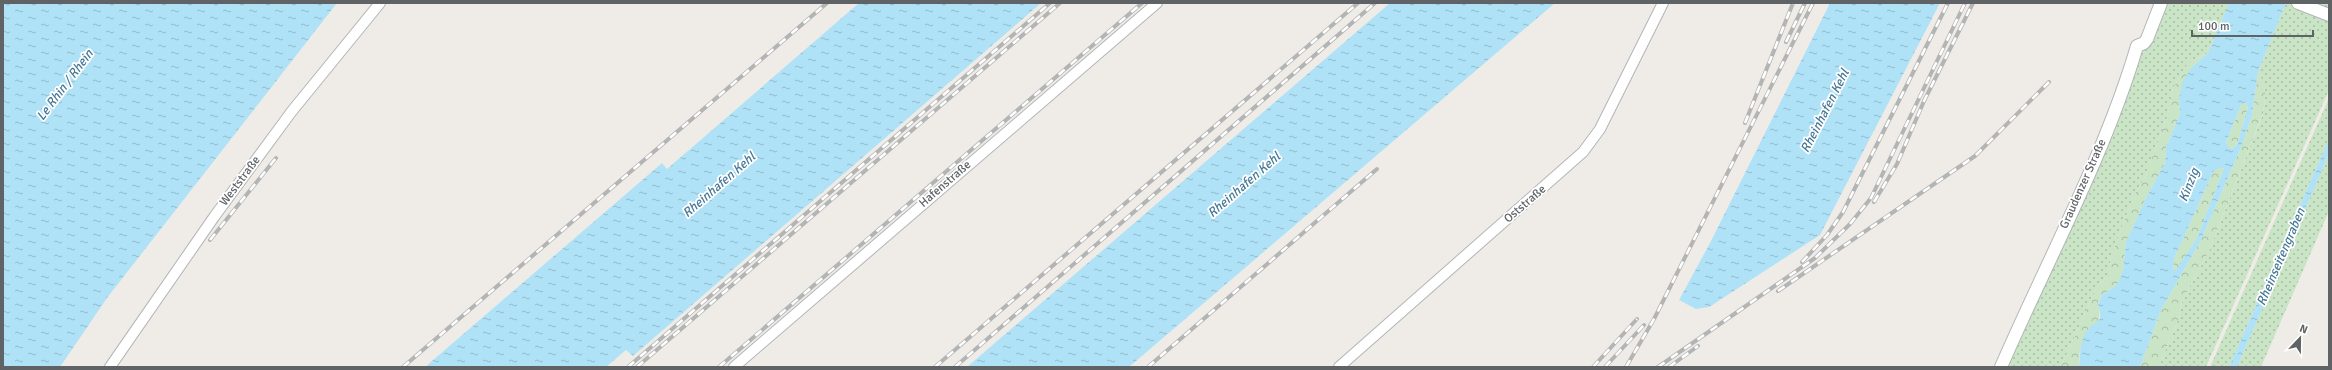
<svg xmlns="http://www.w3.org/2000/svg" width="2332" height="370" font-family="Signika,sans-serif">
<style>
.grass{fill:url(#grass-dots)}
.forest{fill:url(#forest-crowns)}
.water{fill:url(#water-ripples);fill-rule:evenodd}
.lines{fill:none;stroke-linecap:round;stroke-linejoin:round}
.minor-casing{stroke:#b2b5b8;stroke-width:12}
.tertiary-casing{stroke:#b2b5b8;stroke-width:14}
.minor{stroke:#fff;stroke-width:10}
.tertiary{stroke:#fff;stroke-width:12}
.rail-casing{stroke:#b3b4b4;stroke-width:4}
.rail{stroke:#fff;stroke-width:2.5;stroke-dasharray:8;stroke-linecap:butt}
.labels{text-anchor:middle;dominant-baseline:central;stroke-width:3.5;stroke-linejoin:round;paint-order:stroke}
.street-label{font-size:12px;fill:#5f6366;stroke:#fff}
.water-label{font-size:13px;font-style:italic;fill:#467997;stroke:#fff}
</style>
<defs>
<pattern id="grass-dots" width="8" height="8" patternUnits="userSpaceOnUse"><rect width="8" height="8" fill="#cae4c6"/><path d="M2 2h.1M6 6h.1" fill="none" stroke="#a7bca5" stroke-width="1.8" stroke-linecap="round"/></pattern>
<pattern id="forest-crowns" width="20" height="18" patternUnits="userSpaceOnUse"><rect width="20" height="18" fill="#cae4c6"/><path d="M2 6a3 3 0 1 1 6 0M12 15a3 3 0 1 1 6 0" fill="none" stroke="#a7bca5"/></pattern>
<pattern id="water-ripples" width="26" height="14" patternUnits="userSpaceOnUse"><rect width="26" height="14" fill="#afe2f7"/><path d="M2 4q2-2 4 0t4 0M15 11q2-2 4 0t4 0" fill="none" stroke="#92bbcc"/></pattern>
</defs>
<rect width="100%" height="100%" fill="#efece7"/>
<path class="grass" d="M2166,3H2229L2208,53L2189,62L2173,88L2168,115L2144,179L2133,197L2111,257L2109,274L2096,289L2061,367H2005L2138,58L2148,45Z
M2286,3H2329V90L2206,367H2158L2177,323L2183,299L2209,251L2263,114C2266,97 2267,87 2258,72Z
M2329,98V139L2229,367H2210Z
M2329,154V211L2261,367H2237Z"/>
<path class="forest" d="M2208,53L2192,67L2179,99L2180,113L2166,148L2165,163L2146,198L2126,242L2123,270L2117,285L2102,295L2098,303C2104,325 2091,329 2082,345C2079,351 2079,360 2079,367H2061L2096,289L2109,274L2111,257L2133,197L2144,179L2168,115L2173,88L2189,62Z
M2258,72C2267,86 2266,97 2263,113L2209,251L2183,299L2177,323L2158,367H2140L2161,310L2201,240L2242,145L2252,115Z
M2246,102L2248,107L2237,145L2232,149L2229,148L2226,143L2241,105Z
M2219,168H2224L2197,238L2176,271L2173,270L2174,259L2213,172Z"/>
<path class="water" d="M3,3H337L107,298L60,367H3Z
M859,3H1041L633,356L626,350L606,367H425L662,163L667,169Z
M1390,3H1555L1129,367H967Z
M1830,3H1940L1820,235L1709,307L1696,309L1679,300L1710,243Z
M2229,3H2286L2258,72L2252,115L2242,145L2201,240L2161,310L2140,367H2079C2080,355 2080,343 2086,332C2094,319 2105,327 2098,304L2102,295L2117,285L2123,270L2126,242L2146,198L2165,163L2166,148L2180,113L2179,99L2183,81L2192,67L2208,53ZM2246,102L2248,107L2237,145L2232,149L2229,148L2226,143L2241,105ZM2219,168H2224L2197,238L2176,270H2173L2174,259L2213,172Z
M2329,139V154L2237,367H2229Z"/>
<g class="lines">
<g class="minor-casing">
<path id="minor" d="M110,367L214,217L292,111L380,3
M734,367L1157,3
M1339,367L1583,152L1600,129L1663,3"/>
</g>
<g class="tertiary-casing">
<path id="tertiary" d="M2298,3L2329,15
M2001,367C2046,263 2105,155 2137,46L2144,43L2147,39L2161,3"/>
</g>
<use href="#minor" class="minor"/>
<use href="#tertiary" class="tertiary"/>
<g class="rail-casing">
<path id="rail" d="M1786,42L1805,3
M1745,123L1793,3
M1874,202L1897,164L1924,101L1973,3
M210,240L276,158
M1802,262L1827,235L1843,212L1948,3
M1778,291L1975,156L2049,82
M403,367L827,3
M628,367L1050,3
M637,367L1060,3
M719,367L1142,3
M935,367L1358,3
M955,367L1375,3
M1148,367L1377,169
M1593,367L1637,319
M1605,367L1644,325
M1626,367L1654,319L1813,3
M1658,367L1815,258L1850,224L1871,198L1965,3
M1669,367L1698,346"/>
</g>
<use href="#rail" class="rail"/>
</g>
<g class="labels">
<g class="street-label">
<text transform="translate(240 181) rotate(-53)">Weststraße</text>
<text transform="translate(945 184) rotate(-41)">Hafenstraße</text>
<text transform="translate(2083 184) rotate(-66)">Graudenzer Straße</text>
<text transform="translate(1525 204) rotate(-41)">Oststraße</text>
</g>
<g class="water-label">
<text transform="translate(65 85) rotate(-53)">Le Rhin / Rhein</text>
<text transform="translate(1825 111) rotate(-63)">Rheinhafen Kehl</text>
<text transform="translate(719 185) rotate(-41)">Rheinhafen Kehl</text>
<text transform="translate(1244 185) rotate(-41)">Rheinhafen Kehl</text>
<text transform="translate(2189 185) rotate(-68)">Kinzig</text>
<text transform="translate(2281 257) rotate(-67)">Rheinseitengraben</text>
</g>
</g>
<rect width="2332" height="370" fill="none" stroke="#5f6366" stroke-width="8"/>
<g transform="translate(2300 338) rotate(22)" stroke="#ffffff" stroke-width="3" paint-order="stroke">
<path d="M0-3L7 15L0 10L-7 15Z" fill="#5f6366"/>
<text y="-6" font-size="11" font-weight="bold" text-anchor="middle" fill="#5f6366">N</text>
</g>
<path d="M2192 30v6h121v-6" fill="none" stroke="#5f6366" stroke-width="2"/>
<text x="2198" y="30" font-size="12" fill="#5f6366" stroke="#ffffff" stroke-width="3" paint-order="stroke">100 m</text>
</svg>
